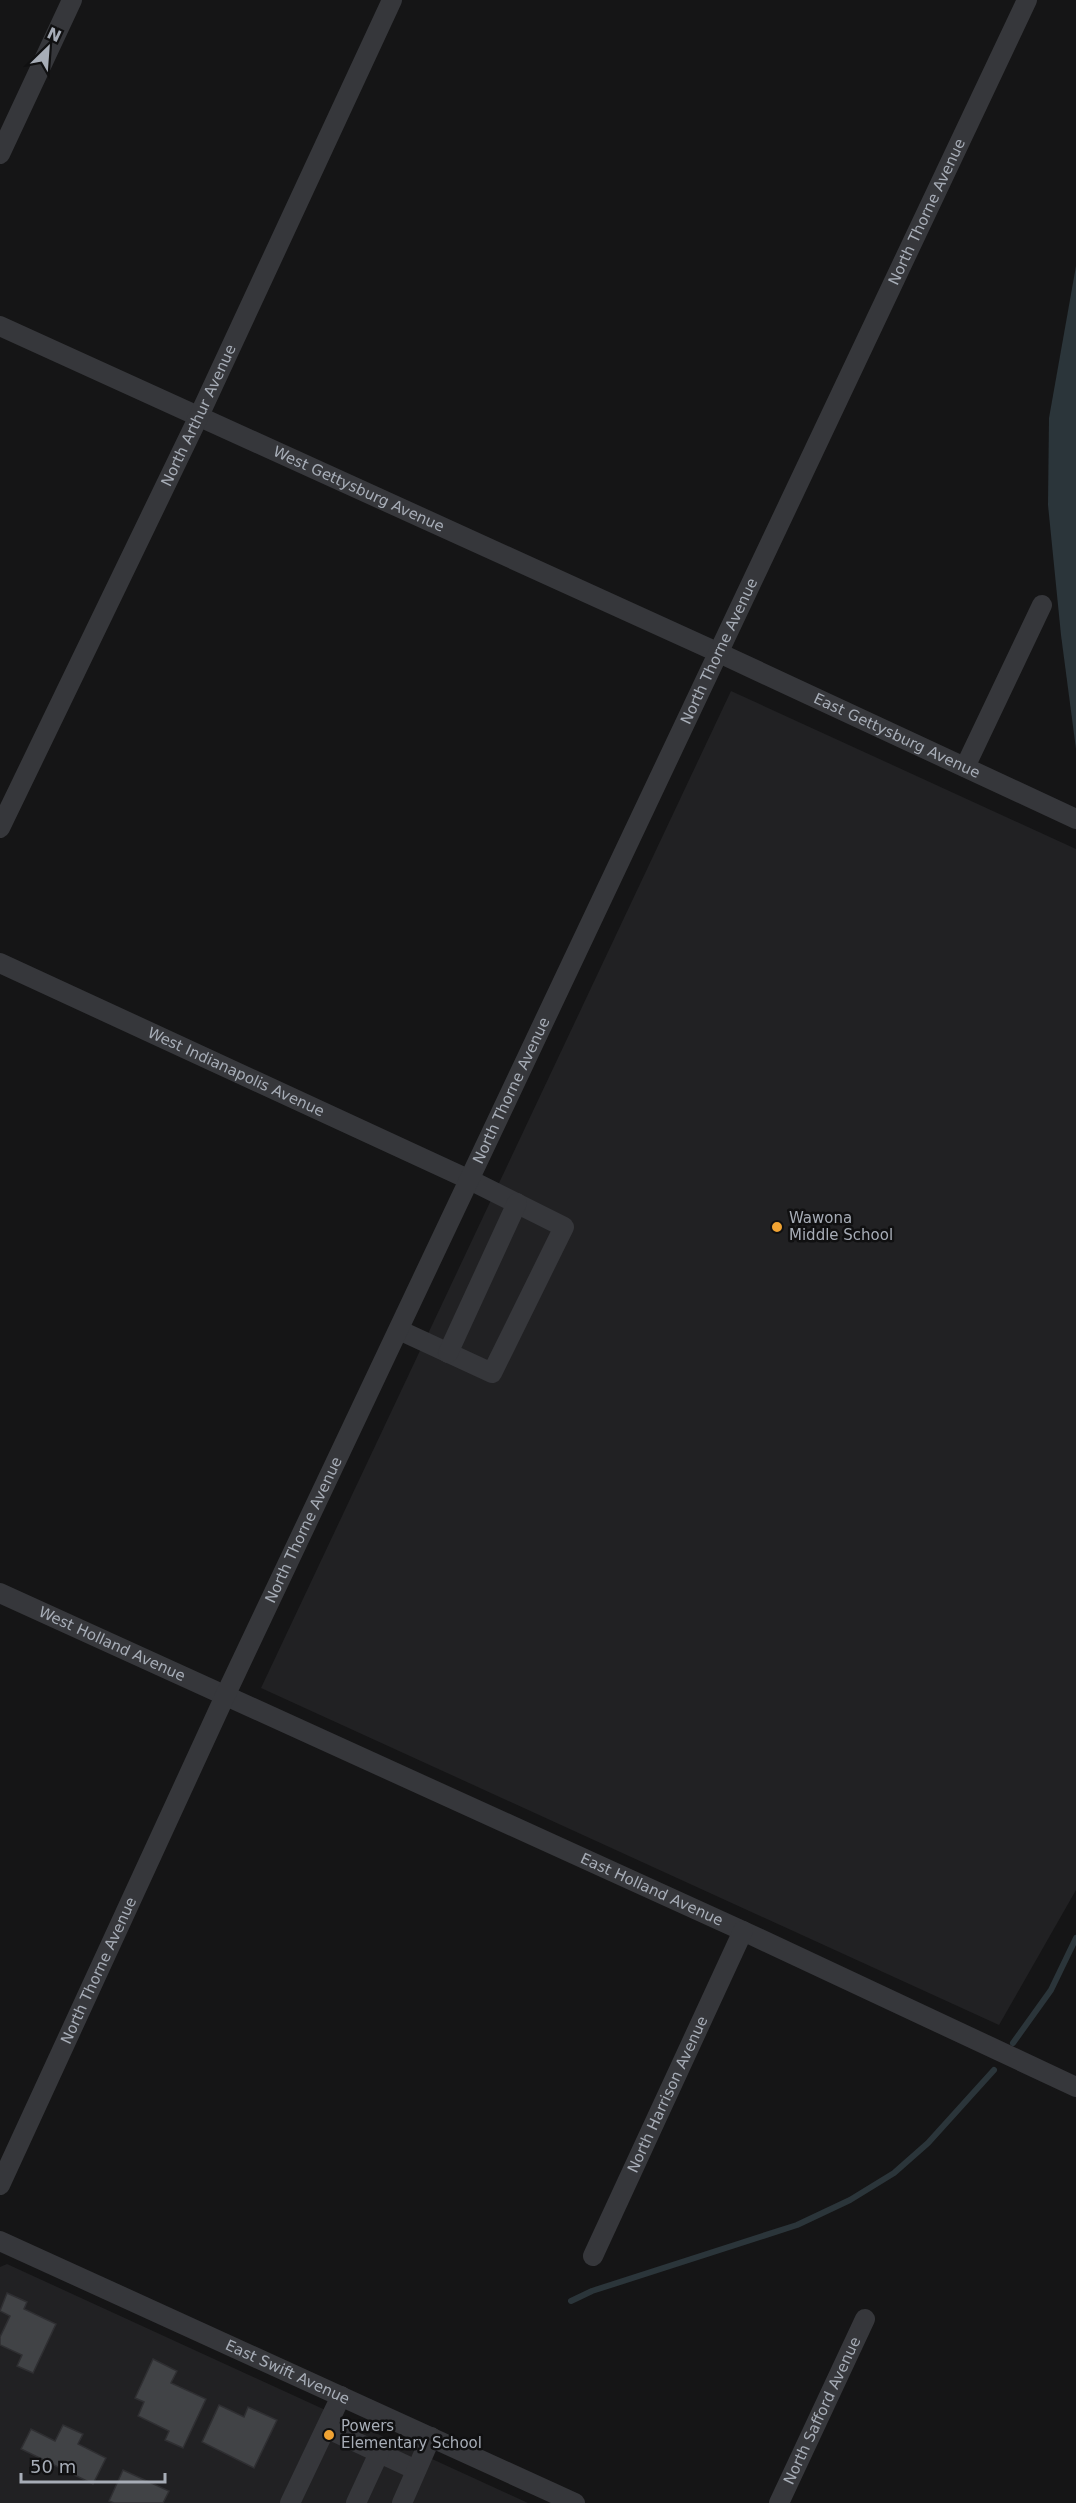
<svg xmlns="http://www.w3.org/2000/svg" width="1076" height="2503" font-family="'DejaVu Sans',sans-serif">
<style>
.built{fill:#212123}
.water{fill:#2b353a}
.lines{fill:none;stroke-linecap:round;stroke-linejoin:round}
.stream{stroke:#2b353a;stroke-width:6}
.building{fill:#414346;stroke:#2f2f32;stroke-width:1.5}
.minor{stroke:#36373b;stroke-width:20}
.poi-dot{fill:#f0a333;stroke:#101011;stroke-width:2}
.labels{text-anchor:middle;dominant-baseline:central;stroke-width:5;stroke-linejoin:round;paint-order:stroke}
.street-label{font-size:15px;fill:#a7adb7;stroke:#101011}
.poi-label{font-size:15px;fill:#a7adb7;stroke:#101011;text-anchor:start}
</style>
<rect width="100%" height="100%" fill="#151516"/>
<path class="built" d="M731,691L1076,849V1890L999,2025L261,1688Z
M7,2264L528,2503H0V2267Z"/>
<path class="water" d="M1076,266V749L1061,635L1048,505L1049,418Z"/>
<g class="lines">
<path class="stream" d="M1013,2043L1051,1990L1076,1938
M571,2301L592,2291L797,2225L850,2200L894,2173L928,2143L994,2070"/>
</g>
<path class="building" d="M7,2293L27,2302L24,2309L56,2324L33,2373L17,2366L22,2355L0,2345V2337L10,2316L0,2311Z
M153,2359L177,2371L171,2383L206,2399L183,2448L165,2440L169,2431L138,2416L144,2402L135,2398Z
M219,2405L244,2417L248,2407L277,2420L254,2468L202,2442Z
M63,2425L83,2434L78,2444L106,2458L93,2484L21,2449L31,2429L55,2441Z
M123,2470L169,2491L163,2503H114L109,2501Z"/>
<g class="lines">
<g class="minor">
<path d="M0,154L72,0"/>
<path id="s1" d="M0,326L717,652L1076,819"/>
<path d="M965,767L1042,605"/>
<path id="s2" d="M0,828L198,418L392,0"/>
<path id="s3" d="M0,963L470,1180L564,1227L492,1373L399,1330"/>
<path d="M448,1353L517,1203"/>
<path id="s4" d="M0,1593L743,1931L1076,2087"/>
<path id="s5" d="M0,2185L225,1696L1027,0"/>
<path id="s6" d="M0,2241L575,2503"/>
<path id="s7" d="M593,2256L743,1931"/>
<path d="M326,2428L416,2470"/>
<path d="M290,2503L341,2396"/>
<path d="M356,2503L379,2453"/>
<path d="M402,2503L431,2437"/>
<path id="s8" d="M779,2503L865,2319"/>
</g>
</g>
<g class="poi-dot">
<circle cx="777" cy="1227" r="6"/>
<circle cx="329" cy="2435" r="6"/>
</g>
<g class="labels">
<g class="street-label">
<text stroke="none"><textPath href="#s5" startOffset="2180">North Thorne Avenue</textPath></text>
<text stroke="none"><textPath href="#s2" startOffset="458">North Arthur Avenue</textPath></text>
<text stroke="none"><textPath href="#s1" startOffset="394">West Gettysburg Avenue</textPath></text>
<text stroke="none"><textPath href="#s5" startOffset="1694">North Thorne Avenue</textPath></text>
<text stroke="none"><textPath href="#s1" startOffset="986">East Gettysburg Avenue</textPath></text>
<text stroke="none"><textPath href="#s3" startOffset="260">West Indianapolis Avenue</textPath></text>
<text stroke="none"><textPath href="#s5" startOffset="1208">North Thorne Avenue</textPath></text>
<text stroke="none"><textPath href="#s5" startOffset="722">North Thorne Avenue</textPath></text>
<text stroke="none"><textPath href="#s4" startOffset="123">West Holland Avenue</textPath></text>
<text stroke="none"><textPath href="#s4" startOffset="716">East Holland Avenue</textPath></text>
<text stroke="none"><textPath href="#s5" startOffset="236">North Thorne Avenue</textPath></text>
<text stroke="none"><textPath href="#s7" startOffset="178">North Harrison Avenue</textPath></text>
<text stroke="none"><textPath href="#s6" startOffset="316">East Swift Avenue</textPath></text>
<text stroke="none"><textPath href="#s8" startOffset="102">North Safford Avenue</textPath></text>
</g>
<g class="poi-label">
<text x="789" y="1218">Wawona<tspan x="789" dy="17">Middle School</tspan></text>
<text x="341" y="2426">Powers<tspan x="341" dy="17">Elementary School</tspan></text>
</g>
</g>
<g transform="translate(48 48) rotate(25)" stroke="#101011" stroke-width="4.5" paint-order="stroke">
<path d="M0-4.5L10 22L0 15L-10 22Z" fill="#a7adb7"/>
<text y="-9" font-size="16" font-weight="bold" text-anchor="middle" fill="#a7adb7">N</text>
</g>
<path d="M21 2473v9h144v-9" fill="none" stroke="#a7adb7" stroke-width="3"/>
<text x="30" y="2473" font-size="18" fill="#a7adb7" stroke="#101011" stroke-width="4.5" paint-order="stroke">50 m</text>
</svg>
